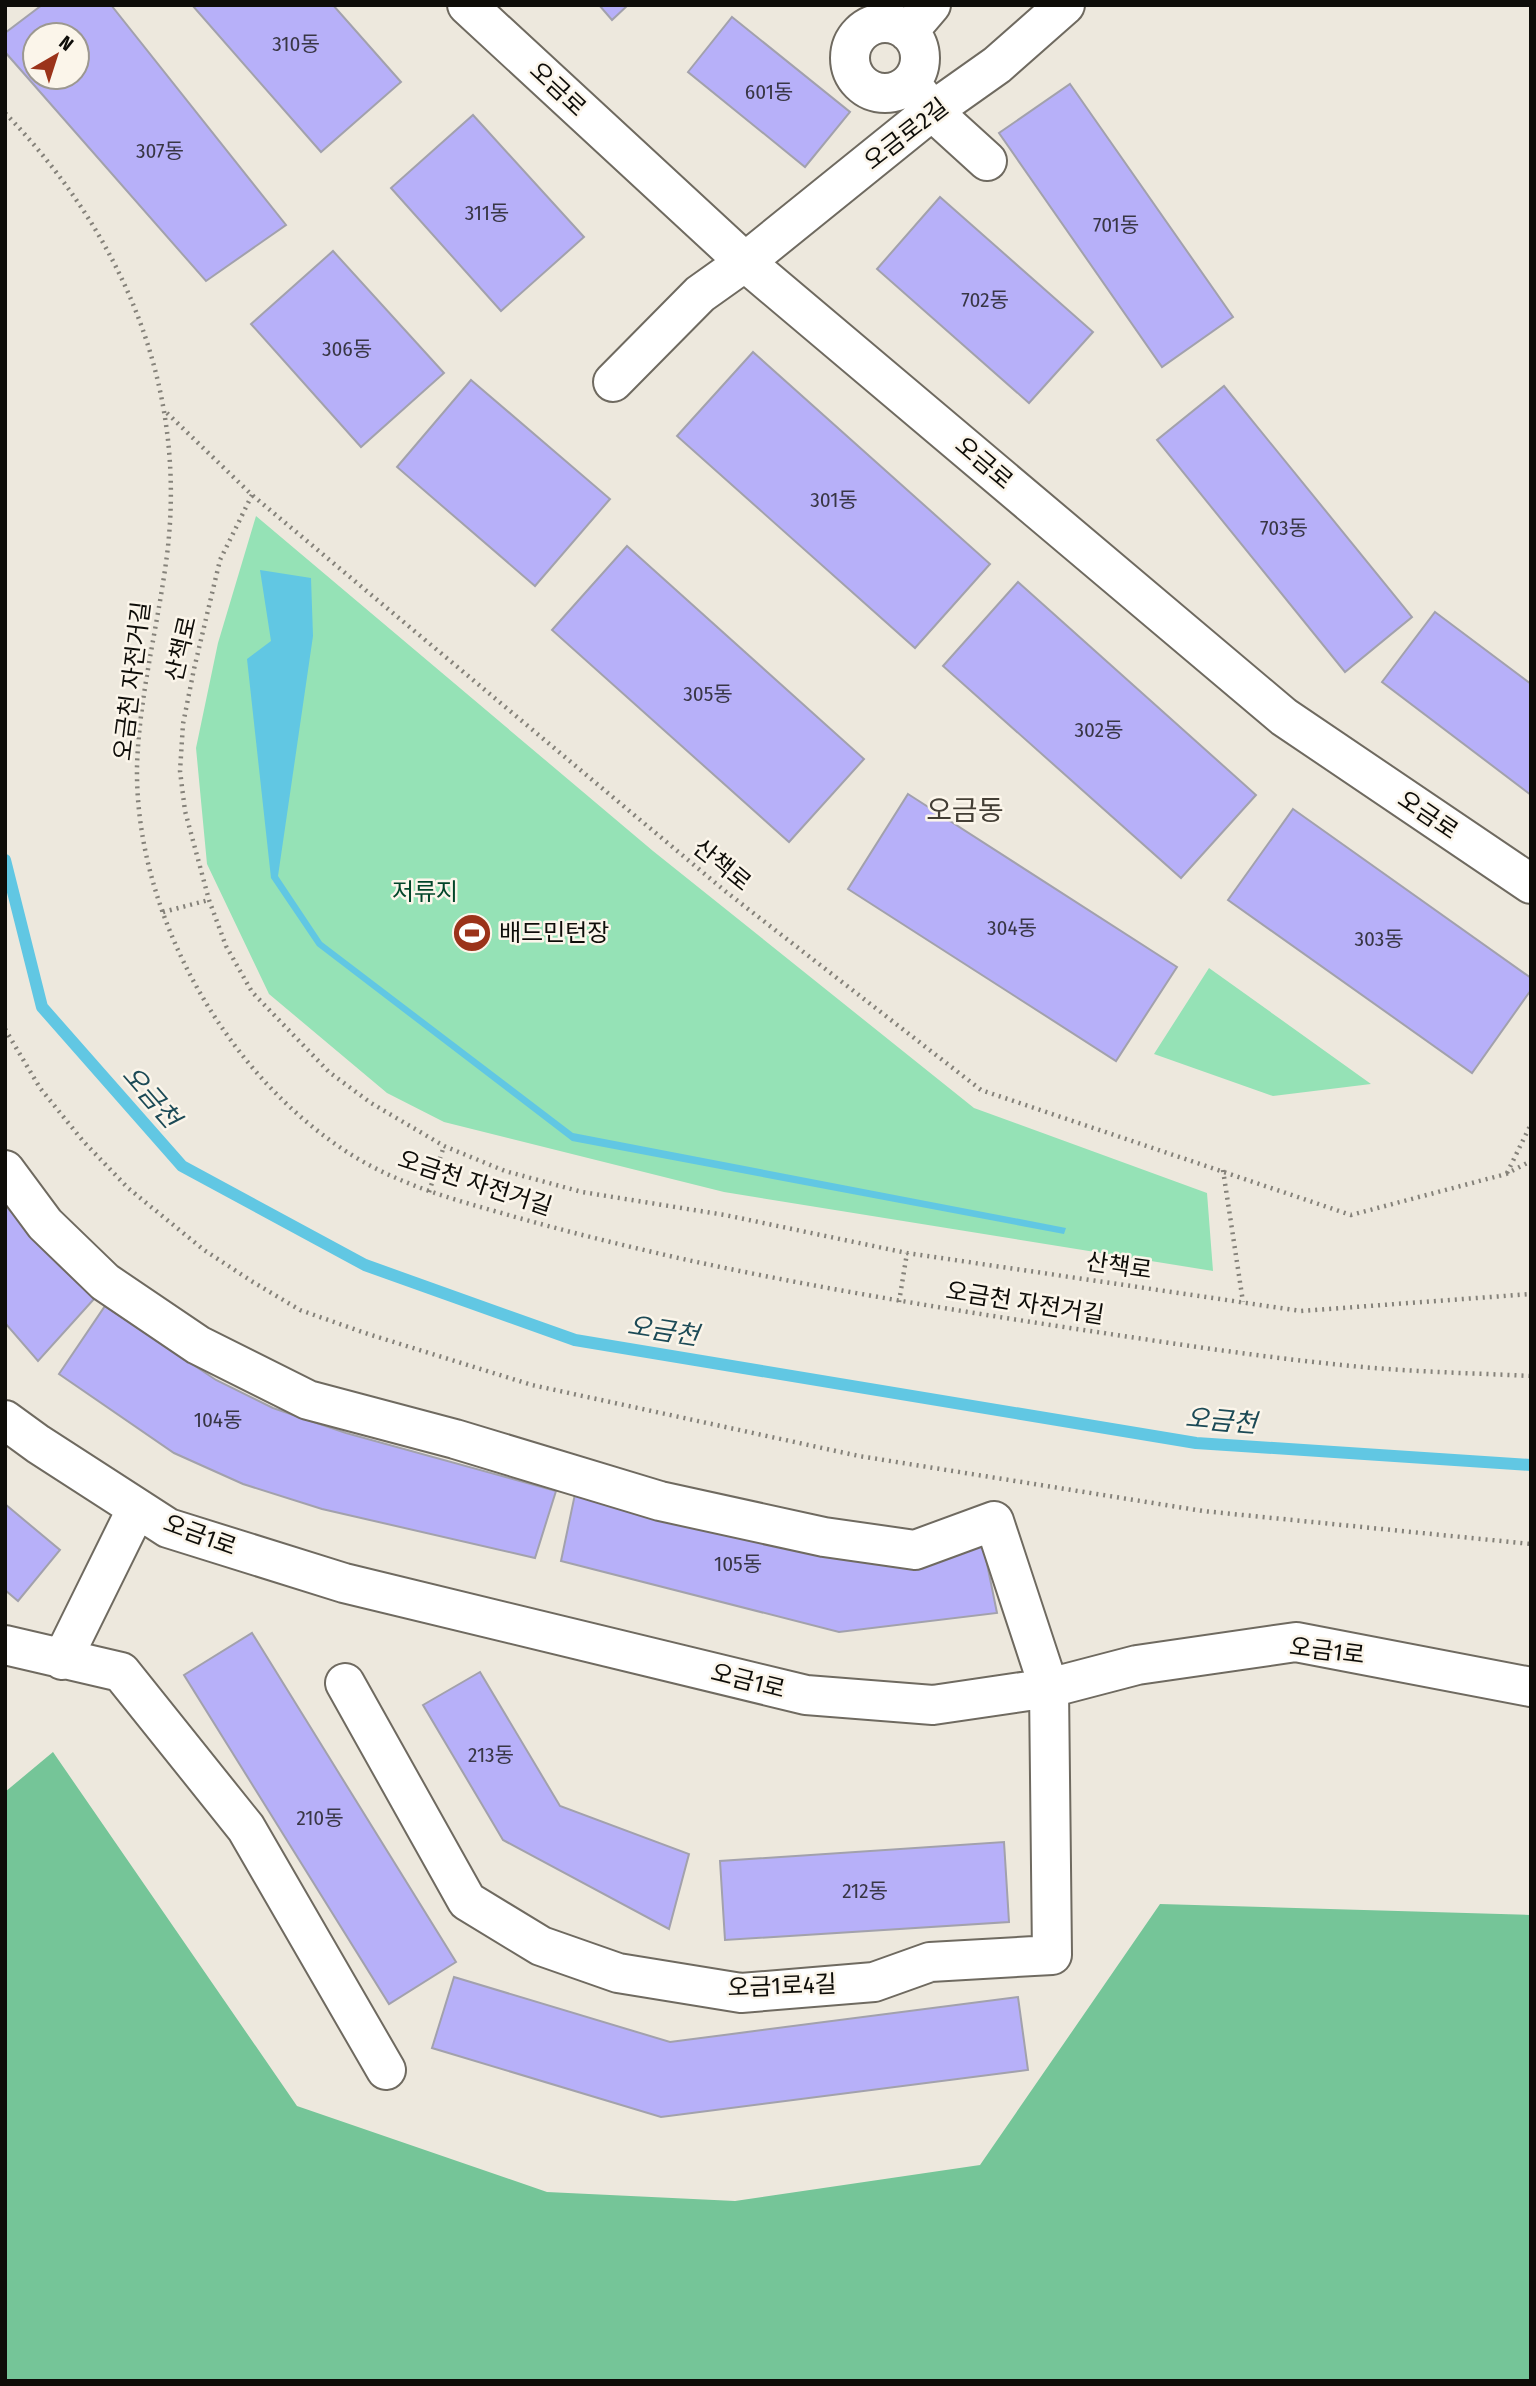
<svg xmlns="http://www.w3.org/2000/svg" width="1536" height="2386" font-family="'Fira Sans Condensed','Noto Sans KR',sans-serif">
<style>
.green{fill:#95e2b6}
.forest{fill:#75c598}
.water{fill:#61c7e3}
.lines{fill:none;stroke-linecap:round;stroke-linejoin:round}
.stream{stroke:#61c7e3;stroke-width:12}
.building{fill:#b7b0f9;stroke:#a2a1ac;stroke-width:2;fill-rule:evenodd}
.minor-casing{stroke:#6f6a60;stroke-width:42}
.path{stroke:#85827a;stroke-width:4.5;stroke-dasharray:2 5;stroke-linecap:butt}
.minor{stroke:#fff;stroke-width:38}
.labels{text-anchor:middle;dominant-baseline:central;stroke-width:5;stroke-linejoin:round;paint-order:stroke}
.number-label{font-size:21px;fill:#383645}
.street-label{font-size:24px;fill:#0e0d09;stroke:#fbf5ea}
.park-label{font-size:24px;fill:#014529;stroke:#fbf5ea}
.poi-label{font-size:24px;fill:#0e0d09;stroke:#fbf5ea;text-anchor:start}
.water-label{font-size:26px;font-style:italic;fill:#1c4a56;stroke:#fbf5ea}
.quarter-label{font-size:28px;fill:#433e35;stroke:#fbf5ea}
</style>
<rect width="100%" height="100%" fill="#ede8dd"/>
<path class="green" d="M256,516L653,851L974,1108L1207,1193L1213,1271L724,1192L444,1122L387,1093L269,994L207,864L196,748L218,643Z
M1209,968L1371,1084L1273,1096L1154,1054Z"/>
<path class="forest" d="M53,1752L297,2106L547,2192L735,2201L980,2165L1160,1904L1531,1915V2381H5V1792Z"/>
<path class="water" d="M260,570L311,578L313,636L278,876L322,942L573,1133L1066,1228L1064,1234L572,1141L317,946L271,878L247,659L271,641Z"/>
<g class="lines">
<path class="stream" d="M5,860L42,1007L182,1166L365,1265L575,1340L1196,1443L1531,1465"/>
</g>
<path class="building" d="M42,5H111L286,225L206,281L5,52V33ZM35,35H77V77H35Z
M192,5H333L401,82L321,152Z
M599,5H628L612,20Z
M732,17L850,112L805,167L688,72Z
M1070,84L1233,317L1162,367L999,133Z
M473,115L584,237L501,311L391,188Z
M940,197L1093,332L1029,403L877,269Z
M333,251L444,373L361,447L251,324Z
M753,352L990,564L915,648L677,436Z
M471,380L610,499L535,586L397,467Z
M1224,386L1412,617L1345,672L1157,440Z
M627,546L864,759L789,842L552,630Z
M1018,582L1256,795L1181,878L943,666Z
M1435,612L1531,684V795L1382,682Z
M908,794L1177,967L1116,1061L848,889Z
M1293,809L1531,978V990L1472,1073L1228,900Z
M5,1205L94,1299L38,1361L5,1323Z
M105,1306L216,1380L273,1408L346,1433L556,1491L535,1558L322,1509L243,1484L174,1453L59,1374Z
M575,1494L983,1544L997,1613L839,1632L561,1561Z
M5,1504L60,1550L18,1601L5,1590Z
M252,1633L456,1962L389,2004L184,1675Z
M480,1672L560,1806L689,1854L669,1929L503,1840L423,1705Z
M1004,1842L1009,1922L725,1940L720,1861Z
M454,1977L670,2042L1018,1997L1028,2070L661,2117L432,2048Z"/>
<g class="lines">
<g class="minor-casing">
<path id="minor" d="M467,5L745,262L1284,717L1531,884
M850 58a35 35 0 1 1 70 0a35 35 0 1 1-70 0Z
M908,32L931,5
M917,91L932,111L987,161
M613,382L700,294L745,262L932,111L997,65L1065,5
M5,1170L45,1224L105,1282L198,1345L308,1400L455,1439L660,1501L824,1537L915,1550L994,1521L1049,1688L1052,1955L930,1962L874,1982L741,1993L618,1973L541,1946L467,1901L345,1683
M5,1420L38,1444L168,1528L344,1583L806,1695L933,1705L1049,1688L1137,1665L1296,1642L1531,1687
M5,1645L121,1672L246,1828L386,2070
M62,1660L137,1508"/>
</g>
<path class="path" d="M5,113C122,234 188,386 167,555C158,626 139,696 137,767C135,916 228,1079 355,1157C400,1184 448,1198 498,1212C560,1230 621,1245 683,1259C811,1287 940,1308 1070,1328C1164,1342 1258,1357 1352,1366C1412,1372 1471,1373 1531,1376
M167,413L252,495L725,891L981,1090L1351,1215L1506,1174L1531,1161
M252,495L220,560L194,669L183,724L180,771L185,811L209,900L226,946L252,992L329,1072L371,1103L444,1146L505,1171L582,1192L725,1215L907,1253L1301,1311L1531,1294
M163,912L209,900
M5,1029L40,1088L83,1141L128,1188L204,1250L253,1282L300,1310L368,1334L532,1385L859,1456L1203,1511L1531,1544
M1223,1170L1243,1302
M1507,1173L1531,1124
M429,1192L444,1146
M899,1302L907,1253"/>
<use href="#minor" class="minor"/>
</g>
<defs>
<g id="stadium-disc" transform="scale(2.0125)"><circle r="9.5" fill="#9b331a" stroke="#fbf5ea"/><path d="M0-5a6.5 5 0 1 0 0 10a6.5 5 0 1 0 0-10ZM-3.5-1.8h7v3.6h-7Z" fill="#fff"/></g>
</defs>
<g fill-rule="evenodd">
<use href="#stadium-disc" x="472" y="933"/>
</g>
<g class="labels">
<g class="number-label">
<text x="296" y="44">310동</text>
<text x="769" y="92">601동</text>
<text x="160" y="151">307동</text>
<text x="487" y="213">311동</text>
<text x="1116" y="225">701동</text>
<text x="985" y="300">702동</text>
<text x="347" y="349">306동</text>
<text x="834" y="500">301동</text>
<text x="1284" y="528">703동</text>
<text x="708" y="694">305동</text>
<text x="1099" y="730">302동</text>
<text x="1012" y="928">304동</text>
<text x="1379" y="939">303동</text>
<text x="218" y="1420">104동</text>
<text x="738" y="1564">105동</text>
<text x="491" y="1755">213동</text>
<text x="320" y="1818">210동</text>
<text x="865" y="1891">212동</text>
</g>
<g class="street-label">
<text transform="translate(558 89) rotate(43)">오금로</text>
<text transform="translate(906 134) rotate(-38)">오금로2길</text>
<text transform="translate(984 463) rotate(40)">오금로</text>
<text transform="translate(181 649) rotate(-77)">산책로</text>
<text transform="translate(132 681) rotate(-83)">오금천 자전거길</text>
<text transform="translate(1428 815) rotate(34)">오금로</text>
<text transform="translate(722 865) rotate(39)">산책로</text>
<text transform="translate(475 1183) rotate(18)">오금천 자전거길</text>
<text transform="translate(1119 1266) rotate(8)">산책로</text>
<text transform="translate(1025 1303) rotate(9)">오금천 자전거길</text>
<text transform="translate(200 1535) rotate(20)">오금1로</text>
<text transform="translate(1327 1651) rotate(7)">오금1로</text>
<text transform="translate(748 1681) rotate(14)">오금1로</text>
<text transform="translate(782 1986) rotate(-2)">오금1로4길</text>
</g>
<g class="park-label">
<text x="425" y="892">저류지</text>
</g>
<g class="poi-label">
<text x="499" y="933">배드민턴장</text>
</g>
<g class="water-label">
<text transform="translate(151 1097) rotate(49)">오금천</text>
<text transform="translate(663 1331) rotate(9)">오금천</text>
<text transform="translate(1221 1421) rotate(5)">오금천</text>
</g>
<g class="quarter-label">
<text x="965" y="810">오금동</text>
</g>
</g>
<rect width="1536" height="2386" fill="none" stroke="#0e0d09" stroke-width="14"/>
<g transform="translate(56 56) rotate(39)"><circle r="33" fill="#fbf5ea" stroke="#9c9890" stroke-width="2"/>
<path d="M0-5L12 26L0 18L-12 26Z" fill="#9b331a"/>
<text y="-10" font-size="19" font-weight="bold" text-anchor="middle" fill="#0e0d09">N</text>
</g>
</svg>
